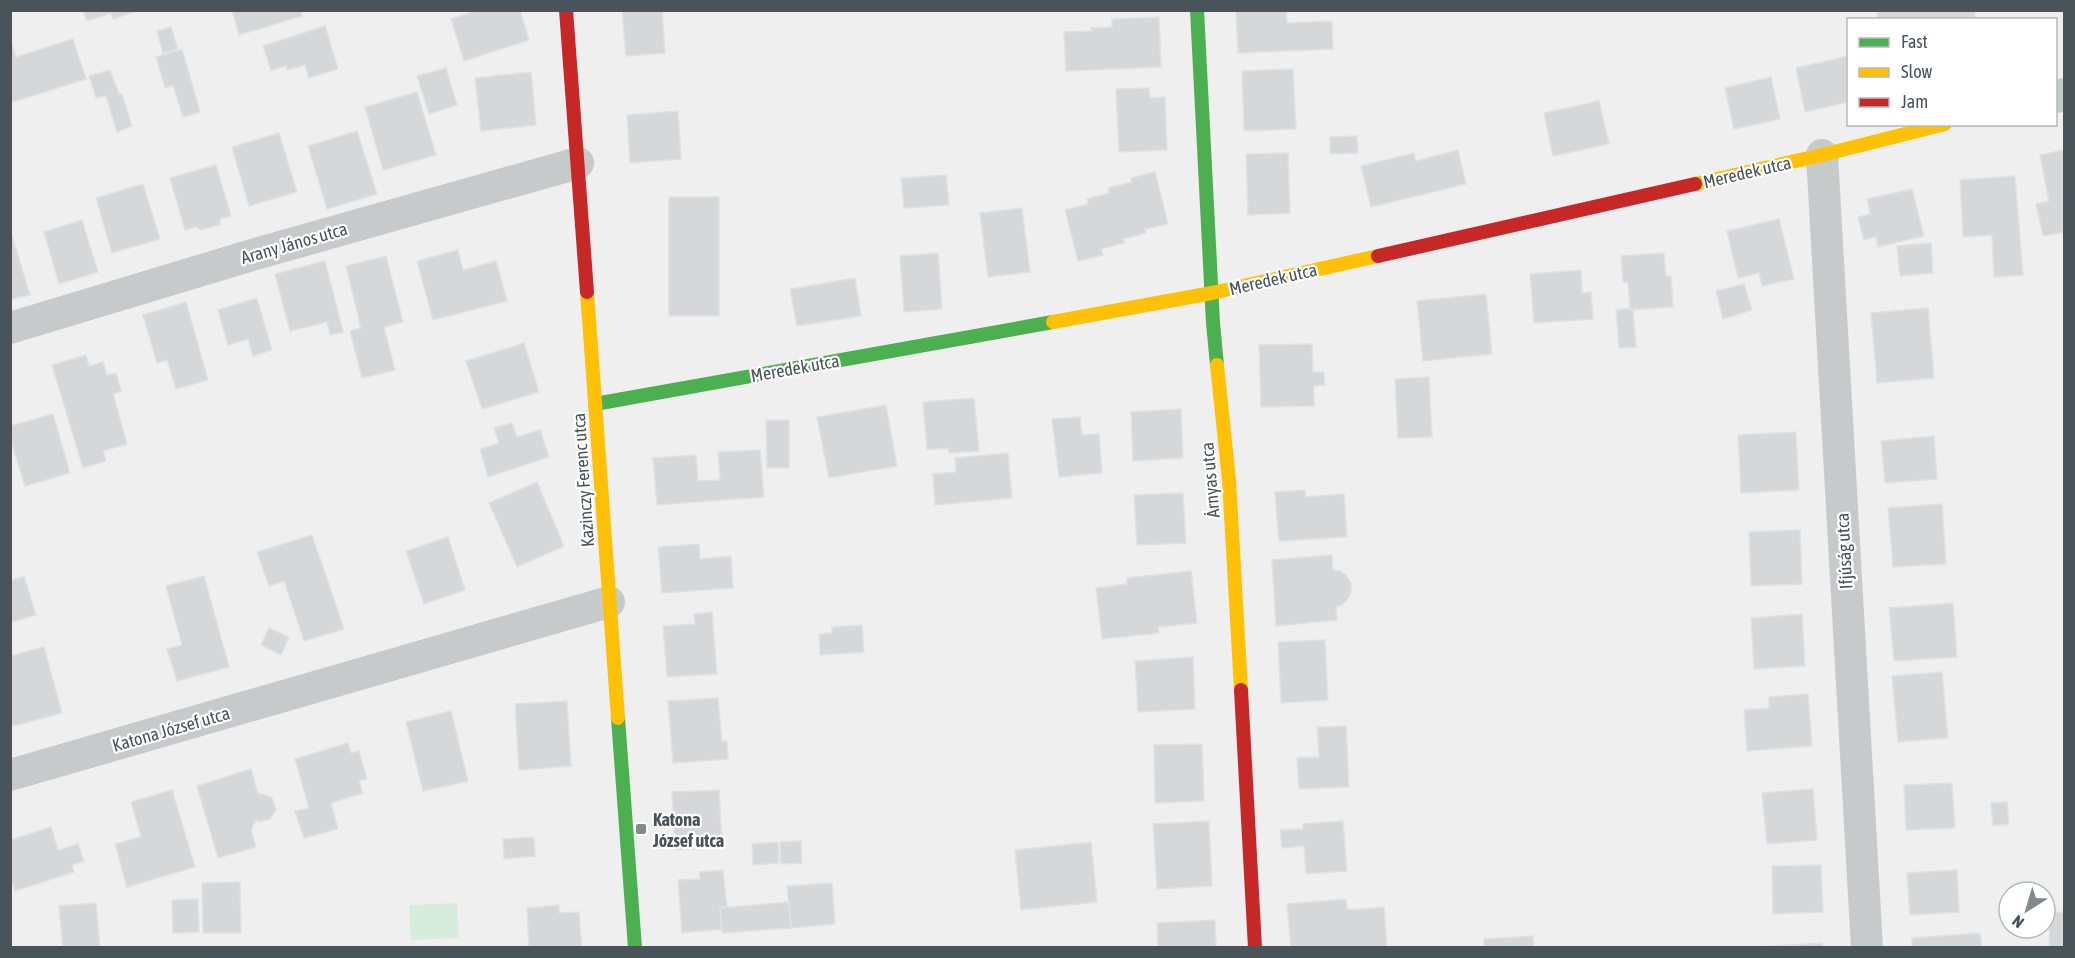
<svg xmlns="http://www.w3.org/2000/svg" width="2075" height="958" font-family="'Asap Condensed',sans-serif">
<style>
.green{fill:#d6eddd}
.building{fill:#d6d7d8;stroke:#e1e1e2;stroke-width:1.5}
.lines{fill:none;stroke-linecap:round;stroke-linejoin:round}
.street{stroke:#c7cacb;stroke-width:32}
.fast{stroke:#4caf50;stroke-width:14}
.slow{stroke:#ffc107;stroke-width:14}
.jam{stroke:#c62828;stroke-width:14}
.poi-dot{fill:#838a8e;stroke:#fff;stroke-width:2}
.labels{text-anchor:middle;dominant-baseline:central;stroke-width:4.5;stroke-linejoin:round;paint-order:stroke}
.street-label{font-size:18px;fill:#48535a;stroke:#fff}
.poi-label{font-size:18px;font-weight:bold;fill:#48535a;stroke:#fff;text-anchor:start}
</style>
<rect width="100%" height="100%" fill="#f0efef"/>
<path class="green" d="M457,903L459,938L411,940L409,905Z"/>
<path class="building" d="M83,10H140L113,19L111,13L87,21Z
M232,10H301L302,16L239,35Z
M473,10H520L529,40L464,61L451,19L473,12Z
M622,10H662L665,53L626,56Z
M1236,10H1286L1287,23L1332,21L1333,49L1238,53Z
M1886,10H1974L1976,20H1878L1877,13Z
M1159,17L1161,67L1066,71L1064,32L1092,31L1091,28L1112,27V19Z
M325,26L338,69L309,78L305,65L287,70L286,66L271,70L263,46Z
M171,27L178,49L163,53L157,31Z
M10,39L16,57L73,39L86,79L10,103Z
M182,49L200,112L183,117L173,85L165,88L156,57Z
M1848,56V102L1805,112L1796,68Z
M446,68L457,105L429,114L417,76Z
M1293,69L1296,129L1244,131L1242,71Z
M110,70L119,94H122L132,126L117,132L106,96L96,98L89,76Z
M531,72L536,125L481,131L475,78Z
M1771,77L1780,119L1734,129L1725,88Z
M1149,88L1150,98L1165,97L1167,150L1119,152L1116,89Z
M417,92L436,155L383,170L365,107Z
M1599,101L1609,144L1553,156L1544,113Z
M678,111L681,159L630,163L627,115Z
M357,131L377,194L327,209L308,146Z
M279,133L297,192L249,206L232,147Z
M1357,136L1358,153L1330,154V137Z
M1458,150L1466,184L1371,207L1361,166L1414,153L1416,161Z
M2064,150V232L2043,236L2036,204L2049,201L2040,155Z
M1288,153L1290,213L1248,215L1246,154Z
M216,165L231,216L221,218L219,225L201,230L196,227L185,230L170,178Z
M1155,172L1168,224L1145,229L1146,233L1123,239L1124,243L1101,249L1103,255L1078,261L1065,210L1088,204L1087,199L1109,193L1108,188L1132,182L1131,178Z
M946,175L949,205L904,208L901,178Z
M2015,176L2023,275L1994,277L1992,235L1963,237L1960,180Z
M143,184L160,239L112,253L96,198Z
M1912,189L1924,236L1878,247L1876,237L1864,240L1858,217L1870,214L1867,199Z
M669,197H719V316H669Z
M1022,208L1030,272L988,277L980,213Z
M1779,219L1794,279L1762,286L1759,273L1738,278L1727,231Z
M82,220L98,272L59,284L44,232Z
M10,229L30,295L10,300Z
M1931,243L1933,273L1900,276L1897,246Z
M458,250L463,270L496,261L507,301L433,320L417,261Z
M938,253L942,309L904,312L900,256Z
M1664,253L1666,276H1671L1673,307L1630,310L1628,282H1623L1621,256Z
M386,256L403,322L384,327L395,370L362,378L350,331L361,328L346,266Z
M325,261L343,332L330,335L327,322L290,331L275,274Z
M1581,270L1582,293L1591,292L1593,319L1534,323L1530,274Z
M855,278L861,316L797,326L790,289Z
M1744,284L1752,310L1723,319L1716,291Z
M1486,294L1492,354L1423,361L1417,301Z
M257,298L272,350L253,356L248,339L228,345L218,310Z
M186,302L208,380L176,389L167,360L157,363L143,315Z
M1630,308V310H1633L1636,347L1619,348L1616,310Z
M1928,308L1934,378L1877,383L1871,313Z
M524,343L539,392L482,409L466,361Z
M1312,344L1313,372H1324L1325,385L1314,386V406L1261,407L1259,345Z
M86,355L89,366L103,362L107,375L116,373L121,391L113,394L127,444L103,451L106,461L83,468L52,365Z
M1429,377L1432,437L1398,438L1395,379Z
M974,398L979,451L949,453L948,448L927,450L923,402Z
M886,405L897,466L829,478L817,417Z
M1181,409L1183,458L1133,461L1131,412Z
M53,414L70,473L25,486L10,438V426Z
M1080,417L1082,435L1099,434L1102,473L1059,477L1052,419Z
M766,420H789V468H767Z
M512,423L517,437L540,430L549,457L488,477L480,449L499,443L494,428Z
M1796,432L1799,490L1741,493L1738,435Z
M1934,436L1937,479L1885,483L1881,441Z
M760,450L764,497L657,505L653,458L696,455L698,481L720,480L718,452Z
M1008,453L1012,498L935,505L933,474L956,472L955,458Z
M537,482L564,546L517,567L489,503Z
M1305,490V497L1344,494L1347,537L1279,541L1275,492Z
M1183,493L1186,543L1137,545L1134,495Z
M1942,504L1946,564L1893,567L1888,508Z
M1800,530L1802,584L1751,586L1749,532Z
M312,535L344,629L304,641L284,581L269,586L257,552Z
M448,537L465,590L424,604L406,551Z
M699,544L700,559L731,556L733,588L662,593L658,547Z
M1332,555L1333,570L1340,571L1347,576L1351,584V592L1348,599L1342,605L1336,607L1337,620L1276,626L1272,560Z
M1191,571L1197,623L1158,627L1159,633L1102,639L1096,588L1127,584V578Z
M24,576L36,615L10,623V581Z
M204,576L229,667L177,681L167,649L182,645L166,586Z
M1953,603L1957,657L1894,661L1889,608Z
M712,612L717,674L667,677L663,626L695,624L694,614Z
M1802,614L1805,666L1754,669L1751,618Z
M862,625L864,652L820,655L819,634L832,633V627Z
M269,628L289,637L281,655L261,645Z
M1325,640L1328,700L1281,703L1278,642Z
M44,647L62,713L10,727V656Z
M1193,657L1195,709L1138,712L1135,661Z
M1942,672L1948,738L1898,742L1892,676Z
M1808,694L1812,746L1747,751L1744,710L1769,708V697Z
M718,698L722,741H727L728,759L673,763L668,701Z
M567,701L571,766L519,770L515,704Z
M451,711L468,781L423,791L406,722Z
M1346,726L1349,787L1299,789L1297,758L1319,757L1317,727Z
M348,743L351,753L359,751L367,779L359,781L363,793L331,803L338,829L304,838L295,811L309,808L295,759Z
M1202,744L1204,801L1155,803L1154,745Z
M251,769L258,794H262L272,798L276,810L270,819L260,822L256,820L251,830L256,847L218,858L197,786Z
M1952,783L1955,828L1906,830L1904,785Z
M1813,789L1817,840L1767,844L1762,793Z
M172,790L195,867L127,887L115,844L141,837L131,802Z
M719,790L722,847L675,850L672,792Z
M2007,802L2009,824L1993,826L1991,803Z
M1209,821L1212,886L1157,889L1153,824Z
M1343,821L1347,871L1306,874L1304,846L1282,848L1280,830L1303,829V824Z
M51,827L58,850L78,844L84,861L72,865L74,872L15,891L10,878V840Z
M534,837L535,856L504,859L503,839Z
M801,841L802,863L781,864L780,842Z
M778,842L779,863L753,865L752,844Z
M1091,842L1097,902L1021,910L1015,850Z
M1821,865L1823,912L1773,914L1772,866Z
M723,870L727,907L720,908L722,929L682,933L678,880L700,879L699,872Z
M1957,870L1959,912L1910,915L1907,873Z
M240,882L241,933H203L202,883Z
M832,883L835,924L791,928L787,886Z
M198,899L199,932L173,933L172,900Z
M1346,899L1347,910L1384,907L1387,948H1291L1287,904Z
M789,902L791,928L722,933L720,908Z
M96,903L100,948H63L59,906Z
M559,905V913L579,912L582,948H529L527,908Z
M2064,912V948H2049L2050,913Z
M1215,920L1216,948H1158L1157,923Z
M1980,933L1982,948H1912V938Z
M1533,936L1534,948H1484V939Z
M1822,943L1823,948L1757,947Z"/>
<g class="lines">
<path class="street" d="M2056,97L2064,94
M1822,155L1867,948
M10,328L252,255L578,163
M10,775L609,602"/>
<path class="fast" d="M1197,10L1213,323L1217,365
M595,404L1053,322
M618,718L635,948"/>
<path class="slow" d="M1695,184L1822,155L1945,124
M587,292L618,718
M1053,322L1212,293L1378,256
M1217,365L1229,480L1241,690"/>
<path class="jam" d="M566,10L587,292
M1378,256L1695,184
M1241,690L1255,948"/>
</g>
<rect class="poi-dot" x="635" y="823" width="12" height="12" rx="3"/>
<g class="labels">
<g class="street-label">
<text transform="translate(1747 172) rotate(-13)">Meredek utca</text>
<text transform="translate(294 243) rotate(-16)">Arany János utca</text>
<text transform="translate(1273 279) rotate(-13)">Meredek utca</text>
<text transform="translate(795 368) rotate(-10)">Meredek utca</text>
<text transform="translate(583 480) rotate(-94)">Kazinczy Ferenc utca</text>
<text transform="translate(1210 480) rotate(-95)">Árnyas utca</text>
<text transform="translate(1844 551) rotate(-93)">Ifjúság utca</text>
<text transform="translate(171 729) rotate(-16)">Katona József utca</text>
</g>
<g class="poi-label">
<text x="653" y="819">Katona<tspan x="653" dy="21">József utca</tspan></text>
</g>
</g>
<rect width="2075" height="958" fill="none" stroke="#48535a" stroke-width="24"/>
<rect x="1847" y="18" width="210" height="108" fill="#ffffff" stroke="#b6babd" stroke-width="1.5"/>
<rect x="1859" y="38" width="30" height="9" fill="#4caf50" stroke="#b6babd" stroke-width="1.5"/>
<text x="1901" y="48" font-size="18" fill="#48535a">Fast</text>
<rect x="1859" y="68" width="30" height="9" fill="#ffc107" stroke="#b6babd" stroke-width="1.5"/>
<text x="1901" y="78" font-size="18" fill="#48535a">Slow</text>
<rect x="1859" y="98" width="30" height="9" fill="#c62828" stroke="#b6babd" stroke-width="1.5"/>
<text x="1901" y="108" font-size="18" fill="#48535a">Jam</text>
<g transform="translate(2027 910) rotate(217)"><circle r="28" fill="#ffffff" stroke="#b6babd" stroke-width="1.5"/>
<path d="M0-4.5L10 22L0 15L-10 22Z" fill="#838a8e"/>
<text y="-9" font-size="16" font-weight="bold" text-anchor="middle" fill="#48535a">N</text>
</g>
</svg>
